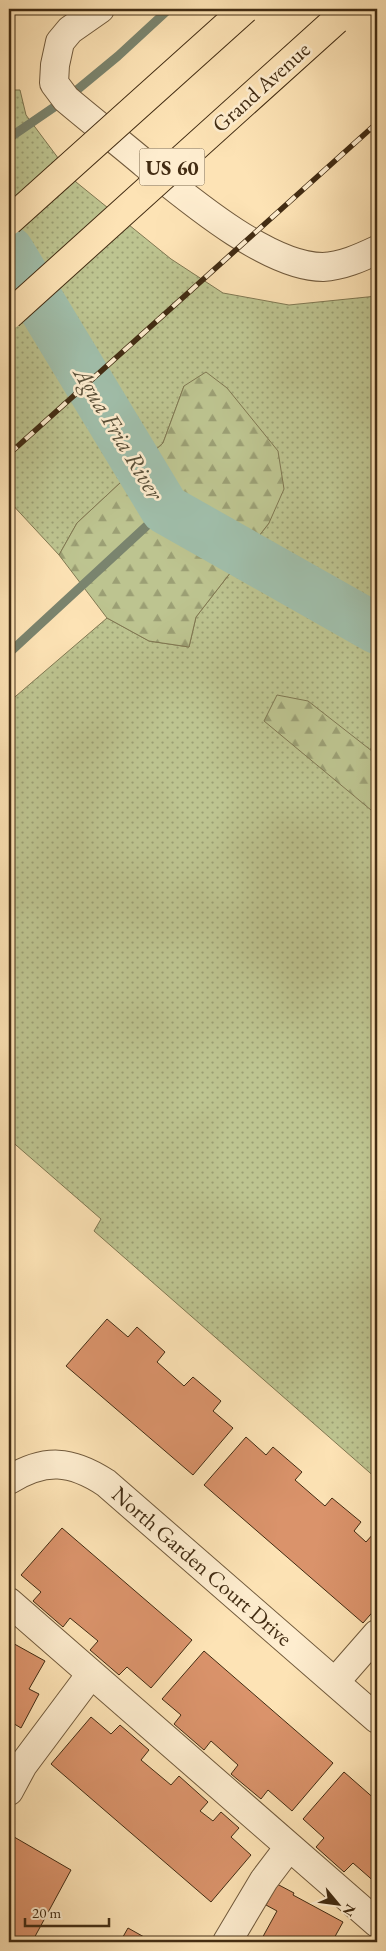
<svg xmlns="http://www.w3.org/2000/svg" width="386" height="1951" font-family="'EB Garamond',serif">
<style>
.grass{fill:url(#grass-dots);stroke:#807852}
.forest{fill:url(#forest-firs);stroke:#807852}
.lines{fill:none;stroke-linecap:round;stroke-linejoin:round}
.stream{stroke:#7a846e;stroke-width:9}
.river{stroke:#a0beaa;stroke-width:50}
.building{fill:#da936b;stroke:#422c13}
.minor-casing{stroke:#715a3c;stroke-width:30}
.minor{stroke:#feedcf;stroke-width:28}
.rail-casing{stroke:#422c13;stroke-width:5.5}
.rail{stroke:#feedcf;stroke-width:4;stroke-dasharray:11;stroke-linecap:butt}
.highway-bridge-casing{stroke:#422c13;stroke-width:30;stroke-linecap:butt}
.highway-bridge{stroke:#fde3b5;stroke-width:28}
.labels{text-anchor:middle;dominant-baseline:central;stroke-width:5;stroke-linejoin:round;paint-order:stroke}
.shield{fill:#feedcf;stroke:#7a664b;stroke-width:1}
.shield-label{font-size:21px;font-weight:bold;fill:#422c13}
.street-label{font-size:22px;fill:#422c13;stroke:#feedcf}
.water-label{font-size:24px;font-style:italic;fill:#5a5039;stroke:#feedcf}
</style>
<defs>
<pattern id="grass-dots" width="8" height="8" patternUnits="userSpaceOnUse" patternTransform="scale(1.25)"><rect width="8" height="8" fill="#bdc490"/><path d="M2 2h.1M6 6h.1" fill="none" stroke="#9b9f74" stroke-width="1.8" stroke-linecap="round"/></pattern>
<pattern id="forest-firs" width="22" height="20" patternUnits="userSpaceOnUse" patternTransform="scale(1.25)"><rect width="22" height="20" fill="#bdc490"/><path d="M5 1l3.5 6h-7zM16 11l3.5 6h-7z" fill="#9b9f74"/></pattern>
</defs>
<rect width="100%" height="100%" fill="#fde3b5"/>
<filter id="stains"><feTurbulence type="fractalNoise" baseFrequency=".004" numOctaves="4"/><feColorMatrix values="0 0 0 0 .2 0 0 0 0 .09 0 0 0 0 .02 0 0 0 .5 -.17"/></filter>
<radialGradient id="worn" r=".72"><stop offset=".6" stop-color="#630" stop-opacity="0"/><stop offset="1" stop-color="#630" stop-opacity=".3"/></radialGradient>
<path class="grass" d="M9,90H20L26,115L76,182L171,259L223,293L289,305L377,296V755L371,748L372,809L377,815V1479L94,1231L101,1219L9,1139V702L107,618L149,641L189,647L196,617L269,523L184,386L163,443L77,523L59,555L9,501Z"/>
<path class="forest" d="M206,372L227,388L278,451L284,489L269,523L196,617L189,647L149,641L107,618L59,555L77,523L163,443L184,386Z
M277,695L308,701L377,755V815L264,721Z"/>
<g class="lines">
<path class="stream" d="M9,138L66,99L118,56L169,9
M9,653L165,509"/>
<path class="river" d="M9,251L165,509L377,629"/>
</g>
<path class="building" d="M107,1319L128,1337L137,1327L165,1352L157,1362L184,1386L193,1377L221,1401L213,1411L233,1428L193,1475L66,1366Z
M246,1437L266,1455L273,1447L302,1472L295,1480L325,1506L332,1498L361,1522L354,1531L366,1542L374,1533L377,1536V1607L363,1623L204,1485Z
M62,1528L192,1640L151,1688L127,1667L119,1675L90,1650L98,1641L70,1618L63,1627L33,1601L41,1592L21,1575Z
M9,1641L45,1661L29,1689L39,1694L21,1728L11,1722L9,1726Z
M204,1651L333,1763L292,1811L268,1790L261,1799L231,1774L238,1765L211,1741L204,1750L174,1724L181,1715L162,1699Z
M91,1717L111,1734L120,1725L149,1750L141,1760L171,1785L179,1776L208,1802L200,1811L213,1821L221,1812L239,1828L231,1837L251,1855L211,1902L51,1764Z
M344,1772L377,1801V1884L353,1863L344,1872L316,1847L324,1838L303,1819Z
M9,1834L71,1870L32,1942H9Z
M277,1884L294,1893L293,1895L343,1922L332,1942H260L277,1911L266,1905Z
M377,1891V1900L372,1896Z
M128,1928L153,1942H120Z
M249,1937L259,1942H246Z"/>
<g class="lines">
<g class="minor-casing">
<path id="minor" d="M100,9L70,30L60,42L55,65L54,83L66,99C92,121 119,142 145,164C187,198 268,267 323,267C342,266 360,258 377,250
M9,1480C45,1458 71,1460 106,1483L377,1719
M9,1602L377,1923
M335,1682L377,1634
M9,1791L23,1765L91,1674
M227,1942L264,1880L289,1847"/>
</g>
<use href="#minor" class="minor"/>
<g class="rail-casing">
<path id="rail" d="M9,454L377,123"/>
</g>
<use href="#rail" class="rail"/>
<g class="highway-bridge-casing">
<path id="highway-bridge" d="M9,221L245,9
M9,315L336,20"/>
</g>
<use href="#highway-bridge" class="highway-bridge"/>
</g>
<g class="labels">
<rect class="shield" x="139.5" y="148.5" width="65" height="37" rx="4"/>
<g class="shield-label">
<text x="172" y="167">US 60</text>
</g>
<g class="street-label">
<text transform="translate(261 87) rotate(-42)">Grand Avenue</text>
<text transform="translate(202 1566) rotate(41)">North Garden Court Drive</text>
</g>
<g class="water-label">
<text transform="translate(119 433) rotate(59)">Agua Fria River</text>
</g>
</g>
<rect width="386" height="1951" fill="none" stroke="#fde3b5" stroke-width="30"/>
<rect x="10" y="10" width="366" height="1931" fill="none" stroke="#422c13" stroke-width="2.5"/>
<rect x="15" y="15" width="356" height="1921" fill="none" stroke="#422c13"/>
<g transform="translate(338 1904) rotate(119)" stroke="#feedcf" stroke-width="4" paint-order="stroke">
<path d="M0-4L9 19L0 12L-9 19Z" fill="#422c13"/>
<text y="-8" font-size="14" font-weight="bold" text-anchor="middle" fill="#422c13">N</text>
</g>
<path d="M25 1918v8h84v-8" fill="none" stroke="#422c13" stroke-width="2.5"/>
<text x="32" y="1918" font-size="15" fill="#422c13" stroke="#feedcf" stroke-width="4" paint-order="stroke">20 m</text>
<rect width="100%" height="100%" filter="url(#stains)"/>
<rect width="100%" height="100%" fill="url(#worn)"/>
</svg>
